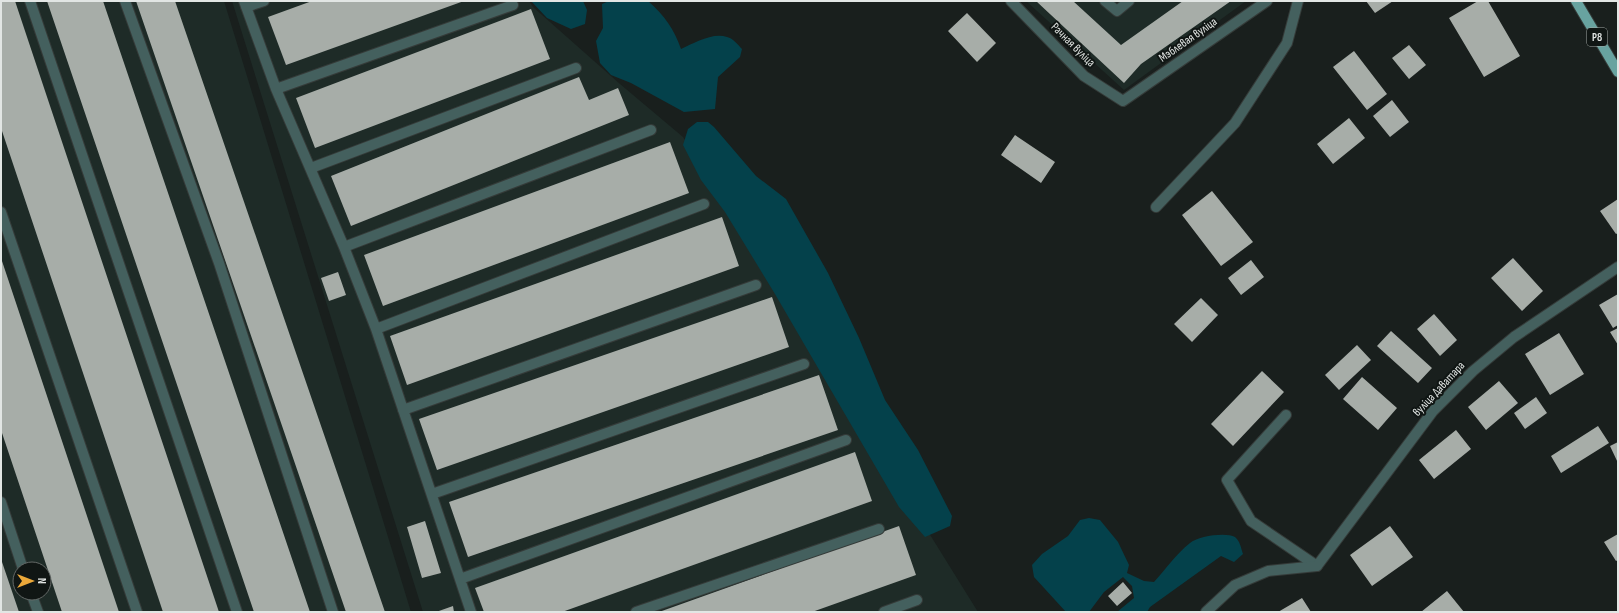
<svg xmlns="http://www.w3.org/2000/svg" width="1619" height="613" font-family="'Sofia Sans Condensed',sans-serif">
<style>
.built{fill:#1e2b27;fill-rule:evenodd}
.water{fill:#04414b}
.building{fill:#a7ada8}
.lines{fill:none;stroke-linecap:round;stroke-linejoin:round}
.lane-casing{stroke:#353b39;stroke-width:12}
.street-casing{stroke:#353b39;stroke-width:12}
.primary-casing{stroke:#353b39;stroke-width:12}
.lane{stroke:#44605e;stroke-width:10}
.street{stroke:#44605e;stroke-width:10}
.primary{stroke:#68a3a0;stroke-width:10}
.labels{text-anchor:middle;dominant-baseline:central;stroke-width:4;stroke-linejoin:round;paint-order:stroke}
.shield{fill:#101614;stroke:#a3a8a6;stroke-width:1}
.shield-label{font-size:11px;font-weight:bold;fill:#e2e6e4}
.street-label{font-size:12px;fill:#e2e6e4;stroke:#101614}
</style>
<rect width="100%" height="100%" fill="#191f1d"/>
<path class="built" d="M1,1H224L411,612H1ZM20,569H44V593H20Z
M232,1H529L533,7L620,84L683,137L978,612H423Z
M1026,1H1246L1124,90Z"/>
<path class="water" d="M531,1H583L587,10L585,24L571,29L547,18Z
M609,1H648C665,16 674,29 681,49C694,43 713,32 727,37C733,38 738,45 742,49L740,57L718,77L715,109L684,112L631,83L611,75L600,63L596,41L603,28L602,4Z
M697,122H708L714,127L756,176L786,199L828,273L859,338L885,400L918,450L952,516L950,526L925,537L899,507L775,294L725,212L701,180L683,145L688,129Z
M1089,518L1100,520L1118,542L1129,565L1127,573L1144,581L1154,582C1166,569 1176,554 1190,543C1198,536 1226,532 1235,537C1240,541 1241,548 1243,554L1234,562L1221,556L1150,607L1147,612H1117L1134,598L1132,586L1123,577L1104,592L1089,612H1066L1034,577L1032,565L1042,554L1068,536L1080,520Z"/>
<path class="building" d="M1,1H15L219,612H163L1,128Z
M47,1H103L310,612H254Z
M136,1H175L385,612H346Z
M312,1H464L286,65L268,17Z
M1036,1H1073L1121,45L1183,1H1231L1141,64L1124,83Z
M1366,1H1393L1375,13Z
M1478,1H1488L1520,56L1484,77L1449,18Z
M531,9L550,59L315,148L296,98Z
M967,13L996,43L977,62L948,31Z
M1409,45L1426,65L1409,79L1392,58Z
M1354,51L1387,94L1367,110L1333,67Z
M579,77L589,100L618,88L629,115L351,226L331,176Z
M1392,100L1409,122L1390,137L1373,116Z
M1349,118L1365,138L1333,164L1317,144Z
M1015,135L1055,162L1041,183L1001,155Z
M670,142L689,193L383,306L364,255Z
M1212,191L1253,242L1221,266L1182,215Z
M1618,199V233L1616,234L1600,211Z
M722,217L739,266L407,385L390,336Z
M1,258L119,612H62L1,430Z
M1513,258L1543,291L1522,311L1491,278Z
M1251,260L1264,277L1241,295L1228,278Z
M338,272L346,295L329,301L321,278Z
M1618,294V325L1613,328L1599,305Z
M772,297L789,347L437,470L419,419Z
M1201,298L1218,315L1192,342L1174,324Z
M1434,314L1457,340L1440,356L1417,329Z
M1618,328V345L1610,332Z
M1391,331L1432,368L1418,383L1377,346Z
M1559,333L1584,374L1550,395L1525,354Z
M1357,345L1371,360L1339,390L1325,375Z
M1262,371L1284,392L1233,446L1211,424Z
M819,375L838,430L468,557L449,502Z
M1362,377L1397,408L1378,430L1343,399Z
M1499,381L1518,403L1486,430L1468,407Z
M1536,397L1547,413L1525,429L1514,413Z
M1598,426L1609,443L1561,473L1551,456Z
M1456,430L1471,449L1434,479L1419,460Z
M1618,442V463L1610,446Z
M855,452L872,501L562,612H484L475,588Z
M425,521L441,573L422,578L407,527Z
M899,526L916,575L812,612H659Z
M1390,526L1413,557L1372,586L1350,555Z
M1618,534V560L1616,561L1604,542Z
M1,559L19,612H1Z
M1123,582L1132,593L1117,606L1108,596Z
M1447,591L1464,612H1421Z
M1302,598L1311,612H1278Z
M453,606L454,612H436Z"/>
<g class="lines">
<g class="lane-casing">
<path id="lane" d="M30,1L237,612
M125,1L219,263L333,612
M244,1L276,89L344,247L376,329L471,612
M1105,1L1117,11L1129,1
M246,7L264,1
M276,89L513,5
M311,168L576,68
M1156,207L1235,123L1287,43L1298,1
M1,212L137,612
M344,247L651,130
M376,329L704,204
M403,410L756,285
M1286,415L1227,480L1251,521L1317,566
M432,494L804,364
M1,502L23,569
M460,579L846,440
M31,593L38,612
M636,612L879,529
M884,612L917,600"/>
</g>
<g class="street-casing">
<path id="street" d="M1011,1L1084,76L1123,101L1267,1
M1206,612L1235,585L1268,571L1317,566L1433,411L1473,371L1514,337L1618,267"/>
</g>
<g class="primary-casing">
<path id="primary" d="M1576,1L1618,72"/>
</g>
<use href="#lane" class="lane"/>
<use href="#street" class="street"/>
<use href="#primary" class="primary"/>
</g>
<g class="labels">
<rect class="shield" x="1587" y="28" width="20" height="18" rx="3"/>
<g class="shield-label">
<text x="1597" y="37">Р8</text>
</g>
<g class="street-label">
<text transform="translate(1188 40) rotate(-35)">Мэблевая вуліца</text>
<text transform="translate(1073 45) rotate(45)">Рачная вуліца</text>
<text transform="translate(1439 389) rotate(-47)">вуліца Даватара</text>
</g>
</g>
<rect width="1619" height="613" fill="none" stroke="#e2e6e4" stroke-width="4"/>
<g transform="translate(32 581) rotate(90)"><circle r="19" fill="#101614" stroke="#646967"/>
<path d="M0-3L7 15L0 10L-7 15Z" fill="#eca93a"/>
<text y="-6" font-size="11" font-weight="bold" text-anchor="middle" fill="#e2e6e4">N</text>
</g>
</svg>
